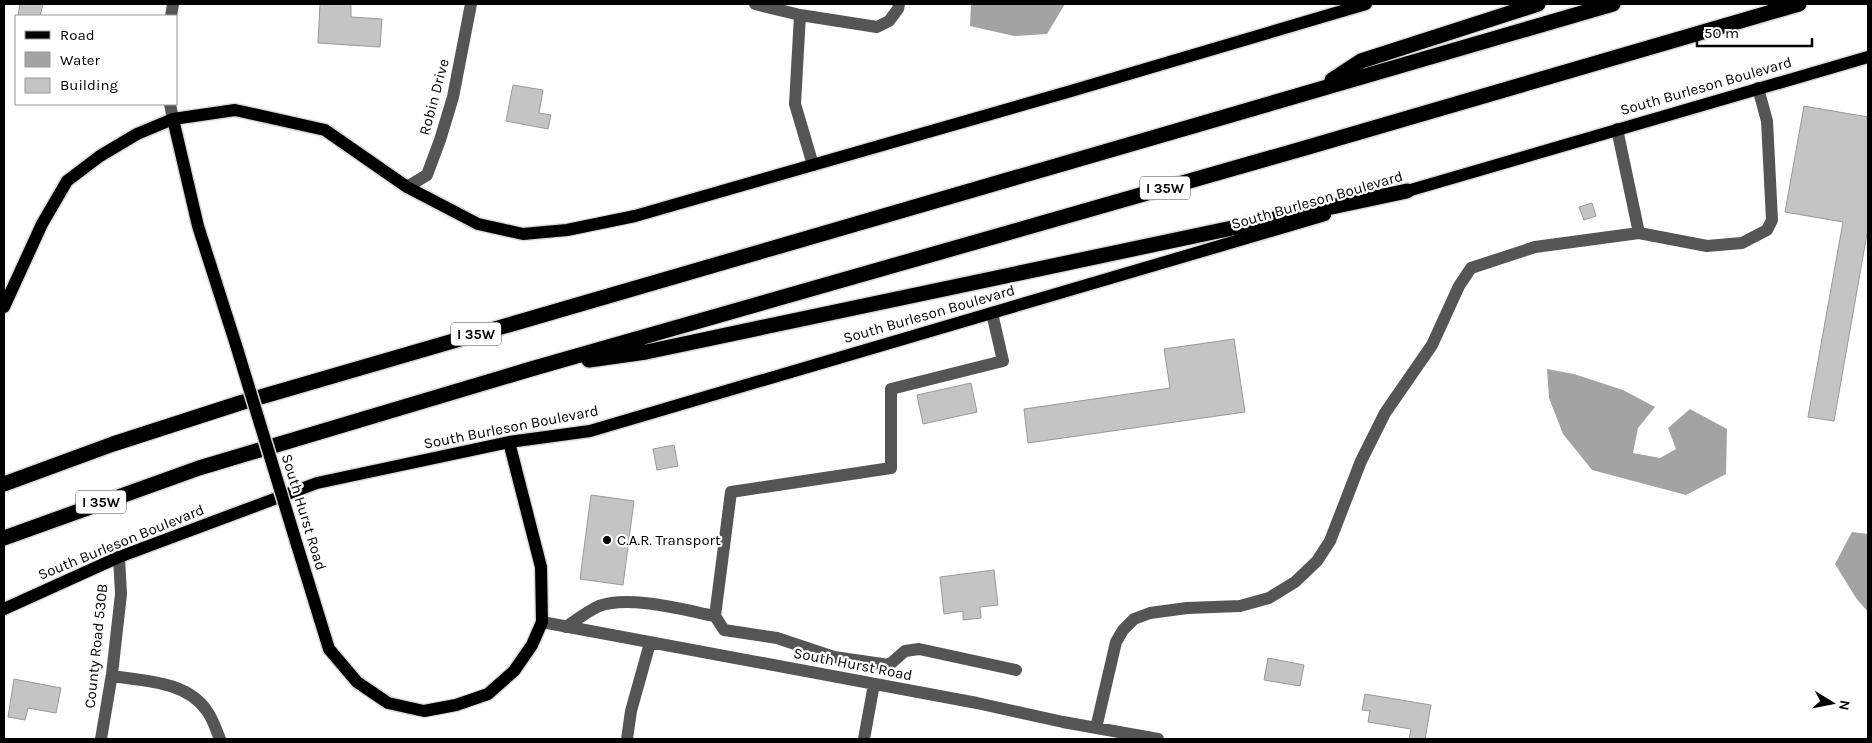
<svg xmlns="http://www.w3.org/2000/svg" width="1872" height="743" font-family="Karla,sans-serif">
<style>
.water{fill:#a3a3a3}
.building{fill:#c4c4c4;stroke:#999}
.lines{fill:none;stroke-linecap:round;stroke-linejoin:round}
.major-casing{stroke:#dbdbdb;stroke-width:15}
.highway-casing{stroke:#dbdbdb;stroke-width:18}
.minor{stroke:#555;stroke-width:12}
.major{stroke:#000;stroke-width:12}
.highway{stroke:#000;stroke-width:15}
.major-bridge-casing{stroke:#dbdbdb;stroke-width:15;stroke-linecap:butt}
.major-bridge{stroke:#000;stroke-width:12}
.poi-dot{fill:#000;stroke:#fff;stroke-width:2}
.labels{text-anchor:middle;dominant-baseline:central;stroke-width:4.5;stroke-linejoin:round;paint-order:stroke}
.shield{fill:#fff;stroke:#4c4c4c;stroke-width:1}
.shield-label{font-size:14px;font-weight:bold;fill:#000}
.street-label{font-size:15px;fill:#000;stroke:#fff}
.poi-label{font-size:15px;fill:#000;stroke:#fff;text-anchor:start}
</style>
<rect width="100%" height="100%" fill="#fff"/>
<path class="water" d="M971,4H1065L1047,34L1014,36L970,26Z
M1547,369L1574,374L1623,390L1655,407L1638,428L1633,453L1660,458L1676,449L1668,428L1690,409L1727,429L1726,474L1686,495L1592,470L1563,434L1549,398Z
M1852,532L1868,534V612L1856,598L1835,564Z"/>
<path class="building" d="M20,4H43L40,16H18Z
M320,4H351V17L382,19L380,47L318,43Z
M513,85L543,90L539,113L551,115L548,129L506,121Z
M1804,106L1868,117V228L1834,421L1808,417L1843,222L1785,212Z
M1592,203L1596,216L1584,220L1579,207Z
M1234,339L1245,412L1028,443L1024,409L1170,388L1164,349Z
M971,383L977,412L923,424L917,395Z
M674,445L678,466L657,470L653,449Z
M591,495L634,501L623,585L580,579Z
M994,570L998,605L980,607L981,618L963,620V611L944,614L940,577Z
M1268,658L1304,665L1300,686L1264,680Z
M14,679L61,688L56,713L28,708L25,720L8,717Z
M1365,694L1431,705L1425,739H1409L1411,729L1368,722L1370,711L1362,710Z"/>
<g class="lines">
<g class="major-casing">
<path id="major" d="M173,119L198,226L236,345
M1397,194L1868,57
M4,307L42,224L67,181L100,156L137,134L173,119L235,110L325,130L407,187L478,224L523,234L567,230L635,216L1071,91L1366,4
M297,545L329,649L357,682L388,703L424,711L456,705L488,694L514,671L532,645L542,622L541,567L509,442
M4,609L119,557L317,483L509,442L590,431L1325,215"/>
</g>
<g class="highway-casing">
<path id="highway" d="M1332,80L1361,61L1538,4
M589,360L646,352L1407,191
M4,484L113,444L240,403L1613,4
M4,538L199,468L531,369L1305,148L1799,4"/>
</g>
<path class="minor" d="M755,4L800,15L795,104L813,165
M800,15L877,27L889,21L898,9L899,4
M171,16L173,4
M170,104L173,119
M1617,129L1639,233
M407,187L427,175L440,140L453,97L471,4
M715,616L731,492L891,468V389L1003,361L992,313
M542,622L977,703L1063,722L1158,739
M566,627C576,620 588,611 599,606C630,595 684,610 715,616L724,630L777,638L834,657L889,665L905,651L919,649L1016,670
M112,676C144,681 187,681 207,711C213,719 216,730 220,739
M1096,728L1116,642L1123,630L1134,619L1150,613L1187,608L1240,606L1269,598L1295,582L1317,561L1330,541L1361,461L1385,413L1432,345L1459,286L1471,268L1535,247L1639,233L1707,246L1742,243L1767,230L1772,220L1767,121L1758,88
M101,739L112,674L121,594L119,557
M627,739L631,711L650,643
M864,739L874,684"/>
<use href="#major" class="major"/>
<use href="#highway" class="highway"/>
<g class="major-bridge-casing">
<path id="major-bridge" d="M236,345L297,545"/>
</g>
<use href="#major-bridge" class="major-bridge"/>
</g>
<circle class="poi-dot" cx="607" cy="540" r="5"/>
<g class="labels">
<g class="shield">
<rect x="1140" y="176.5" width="50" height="23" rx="4"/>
<rect x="451" y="322.5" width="50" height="23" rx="4"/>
<rect x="76" y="490.5" width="50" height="23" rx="4"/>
</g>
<g class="shield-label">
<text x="1165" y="188">I 35W</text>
<text x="476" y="334">I 35W</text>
<text x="101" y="502">I 35W</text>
</g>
<g class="street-label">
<text transform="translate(1706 86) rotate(-16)">South Burleson Boulevard</text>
<text transform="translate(434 97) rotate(-75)">Robin Drive</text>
<text transform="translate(1317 200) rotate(-16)">South Burleson Boulevard</text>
<text transform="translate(929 314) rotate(-16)">South Burleson Boulevard</text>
<text transform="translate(511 427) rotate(-11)">South Burleson Boulevard</text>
<text transform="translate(304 512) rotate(73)">South Hurst Road</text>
<text transform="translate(121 542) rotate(-22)">South Burleson Boulevard</text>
<text transform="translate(96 646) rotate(-84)">County Road 530B</text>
<text transform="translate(853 664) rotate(11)">South Hurst Road</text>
</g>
<g class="poi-label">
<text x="617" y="540">C.A.R. Transport</text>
</g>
</g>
<rect width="1872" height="743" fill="none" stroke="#000000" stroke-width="10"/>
<rect x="15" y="15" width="162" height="90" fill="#ffffff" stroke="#999999"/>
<rect x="25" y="31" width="25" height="8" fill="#000000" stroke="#999999"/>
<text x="60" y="40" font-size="15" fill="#000000">Road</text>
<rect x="25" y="52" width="25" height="15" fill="#a3a3a3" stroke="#999999"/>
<text x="60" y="65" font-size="15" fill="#000000">Water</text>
<rect x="25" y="78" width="25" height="15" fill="#c4c4c4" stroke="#999999"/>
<text x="60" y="90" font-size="15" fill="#000000">Building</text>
<g transform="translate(1832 703) rotate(100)" stroke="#ffffff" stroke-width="4" paint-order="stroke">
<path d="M0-4L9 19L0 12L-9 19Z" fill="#000000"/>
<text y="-8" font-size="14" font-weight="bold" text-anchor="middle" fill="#000000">N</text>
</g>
<path d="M1697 38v8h115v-8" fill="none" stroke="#000000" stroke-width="2.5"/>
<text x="1704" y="38" font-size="15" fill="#000000" stroke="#ffffff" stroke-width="4" paint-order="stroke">50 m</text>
</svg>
